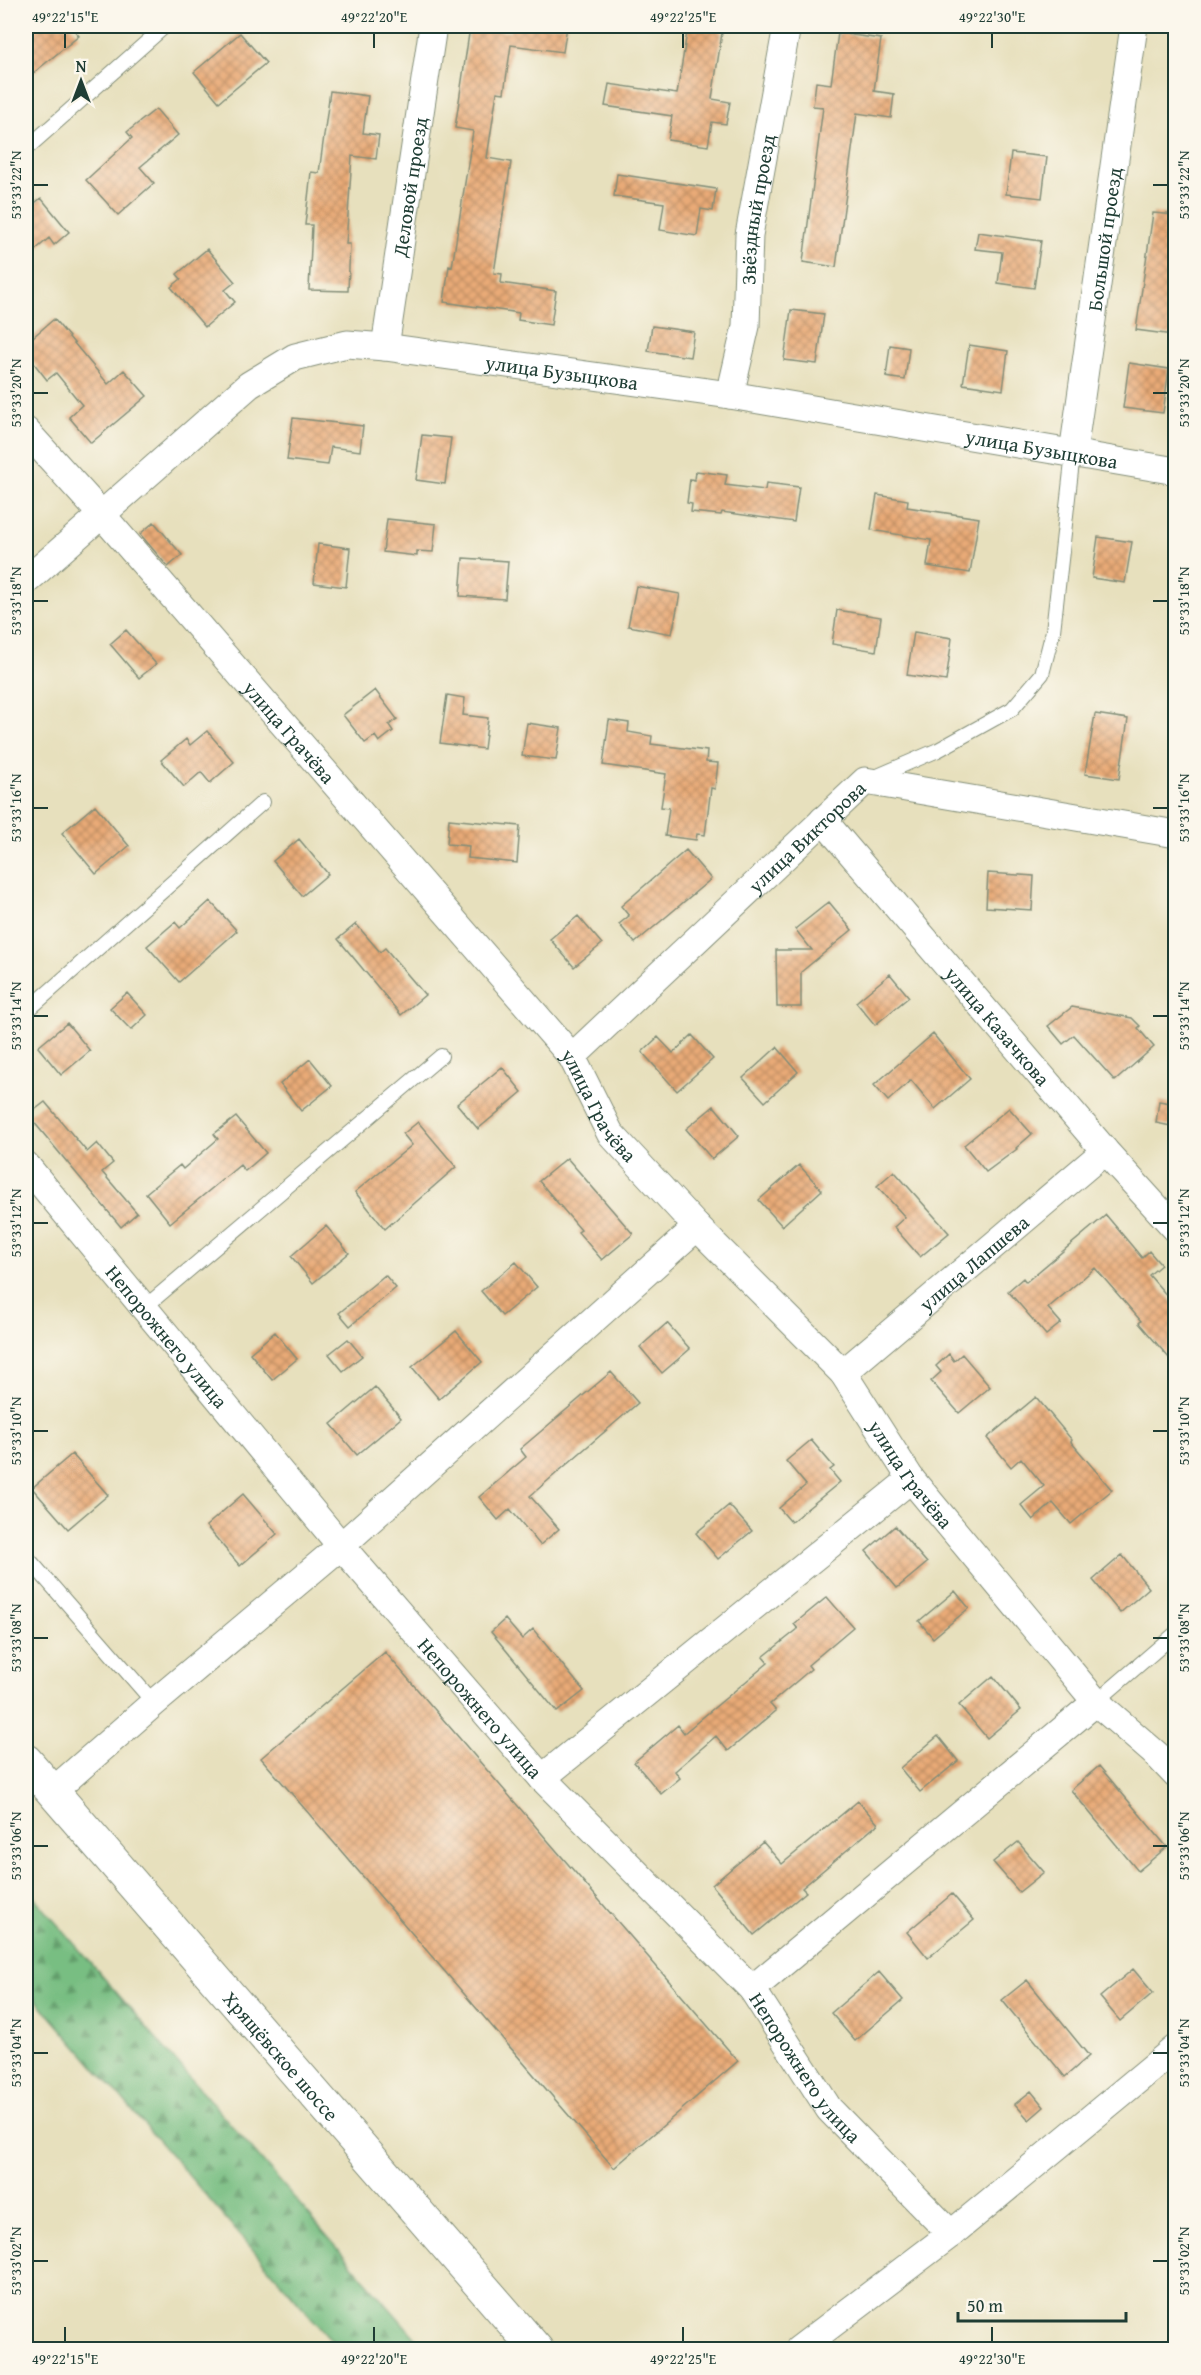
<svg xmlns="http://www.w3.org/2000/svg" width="1201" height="2375" font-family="'Gentium Book Plus',serif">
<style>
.forest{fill:url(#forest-firs);stroke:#4c7e5b;stroke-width:1.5}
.building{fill:url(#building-cross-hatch)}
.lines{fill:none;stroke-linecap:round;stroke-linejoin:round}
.service-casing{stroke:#838e78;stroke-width:16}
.minor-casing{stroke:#838e78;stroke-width:29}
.primary-casing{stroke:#838e78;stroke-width:35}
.service{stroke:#fff;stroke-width:14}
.minor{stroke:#fff;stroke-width:27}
.primary{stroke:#fff;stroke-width:33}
.ticks{fill:none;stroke:#1f3d34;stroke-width:2}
.labels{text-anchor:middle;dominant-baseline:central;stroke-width:4.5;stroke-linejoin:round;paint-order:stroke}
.street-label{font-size:20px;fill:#1f3d34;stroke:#fbf7ec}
.neatline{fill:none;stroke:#1f3d34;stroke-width:2}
.ticks-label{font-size:15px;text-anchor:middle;fill:#1f3d34}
</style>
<defs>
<pattern id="forest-firs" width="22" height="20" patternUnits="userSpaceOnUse" patternTransform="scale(1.5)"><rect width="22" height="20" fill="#78be82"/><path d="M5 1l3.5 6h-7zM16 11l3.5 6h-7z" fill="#629c6b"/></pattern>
<pattern id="building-cross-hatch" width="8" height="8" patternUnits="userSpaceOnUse" patternTransform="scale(1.5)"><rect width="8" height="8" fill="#e9aa77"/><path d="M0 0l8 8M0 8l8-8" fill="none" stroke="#bc8c62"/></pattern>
</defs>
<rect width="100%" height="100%" fill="#fbf7ec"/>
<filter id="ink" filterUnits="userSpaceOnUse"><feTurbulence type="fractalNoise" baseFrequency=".0167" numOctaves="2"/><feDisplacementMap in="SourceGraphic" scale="12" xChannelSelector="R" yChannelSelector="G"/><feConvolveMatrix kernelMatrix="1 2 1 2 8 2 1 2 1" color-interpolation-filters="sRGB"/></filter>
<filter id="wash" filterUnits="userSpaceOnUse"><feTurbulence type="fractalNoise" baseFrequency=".008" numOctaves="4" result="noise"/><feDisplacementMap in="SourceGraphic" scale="24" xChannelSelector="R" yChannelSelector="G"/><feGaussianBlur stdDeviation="1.35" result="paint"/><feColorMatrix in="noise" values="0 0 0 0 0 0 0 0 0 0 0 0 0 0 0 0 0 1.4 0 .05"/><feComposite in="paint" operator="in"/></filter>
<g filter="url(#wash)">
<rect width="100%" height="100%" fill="#e7e0bd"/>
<path class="forest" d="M26,1888L425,2349H339L26,1988Z"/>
<g id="blocks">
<path class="building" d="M36,26H71L79,36L26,79V34Z
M511,26H567L563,52L511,45L504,93L497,92L487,158L511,162L494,273L502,274L501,283L556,291L551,325L518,320L519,313L444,302L449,266L452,267L473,131L455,128L470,27L510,32Z
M688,26H723L712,99L730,102L726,124L712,122L708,146L668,140L672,116L605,106L609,84L677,94Z
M240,33L266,63L219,102L194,72Z
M838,33L881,39L874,91L894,94L891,118L857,113L836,267L803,262L823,107L813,106L816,82L831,84Z
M330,91L368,96L363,133L379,135L376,159L352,156L346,244H350L348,291L309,290L312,225H305L311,172L319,173Z
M156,109L178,135L140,167L154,183L118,215L86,180L132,138L127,132Z
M1011,153L1047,157L1042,198L1006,194Z
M617,174L716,189L713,211L701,209L697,236L660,230L664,203L614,196Z
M41,198L69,232L54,245L49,238L26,258V210Z
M1153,213L1176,215V317L1173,335L1136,330Z
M978,232L1041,241L1034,288L998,283L1002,252L975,249Z
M207,249L235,282L225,290L235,302L205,327L171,287L181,279L177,274Z
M791,310L824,314L817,364L784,360Z
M54,319L108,384L124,370L147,396L91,443L69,417L82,405L56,373L47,380L26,353V343Z
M652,326L694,332L690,357L648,351Z
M890,345L909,348L905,380L886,377Z
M969,345L1008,351L1003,390L963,384Z
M1129,363L1169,369L1163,413L1123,408Z
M293,418L363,426L360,451L331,447L328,465L287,460Z
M422,435L451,438L445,484L416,480Z
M696,471L727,475L725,485L765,490L766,483L799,487L794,522L722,512L721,515L691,512L692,504L687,503L690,479L695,480Z
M877,495L908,500L907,507L979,518L970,573L927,566L931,540L871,530Z
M387,519L436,524L433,552L417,551V556L383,552Z
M154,522L182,555L168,567L140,534Z
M1098,537L1132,542L1125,583L1092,578Z
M318,544L350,548L346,587L314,583Z
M463,558L508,561L505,599L460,596Z
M636,586L680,594L672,634L628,626Z
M837,610L881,617L876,651L832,644Z
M126,630L156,664L139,678L110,644Z
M914,632L952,638L946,681L907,675Z
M375,690L397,719L389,725L393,731L379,742L375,736L365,743L343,715Z
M447,695L465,698L463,715L488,718L484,749L440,743Z
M1095,714L1128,719L1119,779L1085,774Z
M609,720L629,723L628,732L652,736L651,744L707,751L706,762L718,763L715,789L711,788L705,835L697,834L696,840L665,836L669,808L661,807L666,774L603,765Z
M527,723L561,728L556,760L522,756Z
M207,731L234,762L210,783L201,772L184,787L161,760L186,739L190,745Z
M95,805L129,846L96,874L62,833Z
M449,819L520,826L517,863L468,858L469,846L447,844Z
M299,839L328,874L302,896L273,861Z
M686,850L711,879L635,943L619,924L629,916L621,906Z
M988,873L1034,876L1032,910L986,907Z
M210,901L237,931L179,982L147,946L175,922L180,928Z
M829,902L852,930L801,972V1007H777L776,950H812L795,929Z
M578,916L602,944L574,967L550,939Z
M356,924L380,952L385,948L425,995L401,1015L338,939Z
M890,974L909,997L875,1025L856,1002Z
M127,993L147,1015L131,1030L110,1008Z
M1072,1007L1132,1018L1140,1026L1138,1028L1154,1047L1115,1081L1074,1035L1063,1044L1048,1026Z
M67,1023L90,1051L61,1075L38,1047Z
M933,1034L970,1079L935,1109L911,1080L888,1101L874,1085Z
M692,1035L713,1059L677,1091L642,1052L658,1037L673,1053Z
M777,1047L798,1072L765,1102L743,1078Z
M310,1059L332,1086L301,1111L280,1084Z
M502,1067L522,1092L478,1129L457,1104Z
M1159,1101L1176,1104V1127L1156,1123Z
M45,1102L87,1152L97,1143L113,1163L102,1172L137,1213L121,1227L28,1115Z
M714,1106L739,1136L712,1159L686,1129Z
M1009,1108L1032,1134L1016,1148L1017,1149L986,1172L964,1145Z
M236,1117L266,1153L245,1171L240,1165L170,1223L146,1193L180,1165L183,1169L218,1139L214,1134Z
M418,1122L456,1167L385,1229L355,1192L412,1145L403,1134Z
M567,1158L633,1234L602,1260L578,1232L581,1230L539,1181Z
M799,1165L822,1190L782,1226L759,1200Z
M894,1171L949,1233L920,1257L894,1227L905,1217L877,1186Z
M1106,1215L1142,1258L1149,1251L1161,1265L1149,1275L1176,1306V1366L1139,1323L1141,1321L1095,1268L1048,1308L1061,1323L1046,1335L1008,1291L1023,1278L1026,1282Z
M326,1226L349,1253L313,1283L291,1256Z
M516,1262L537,1287L502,1316L481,1291Z
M385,1275L396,1288L350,1326L339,1313Z
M667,1323L690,1349L662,1373L640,1347Z
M456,1331L482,1362L439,1399L412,1367Z
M275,1332L297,1359L272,1380L250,1353Z
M348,1339L362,1356L343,1371L329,1354Z
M949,1354L954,1361L962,1354L990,1387L959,1413L931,1381L941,1372L936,1366Z
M611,1372L638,1403L530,1496L559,1529L540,1545L510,1509L498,1520L479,1497L526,1457L520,1449Z
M375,1387L401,1418L357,1455L331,1424Z
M1036,1397L1072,1440L1071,1442L1112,1490L1071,1524L1053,1503L1033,1520L1021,1505L1044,1486L1021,1458L1011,1467L987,1438Z
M811,1440L834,1467L830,1470L840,1482L791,1522L779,1508L806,1485L786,1461Z
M72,1454L108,1495L68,1529L32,1488Z
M243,1494L277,1534L240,1566L206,1526Z
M729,1505L752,1531L718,1559L696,1533Z
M895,1526L927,1563L897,1588L866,1551Z
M1122,1555L1149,1588L1120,1613L1093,1580Z
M955,1591L969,1608L933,1638L919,1621Z
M827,1597L853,1627L808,1665L811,1669L770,1704L776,1711L728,1751L716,1736L675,1771L680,1778L661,1794L634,1762L678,1725L684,1733L768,1663L763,1657L798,1629L794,1624Z
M505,1619L522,1639L533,1629L584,1691L557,1712L491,1632Z
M385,1652L738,2061L614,2168L261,1758Z
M993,1676L1021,1710L987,1738L959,1705Z
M938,1736L958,1761L920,1792L900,1768Z
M1099,1766L1167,1847L1138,1871L1071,1790Z
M858,1801L878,1824L802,1888L806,1892L754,1935L712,1885L763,1842L782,1864Z
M1018,1842L1044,1872L1019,1892L993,1862Z
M952,1894L974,1920L928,1958L907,1932Z
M1133,1969L1153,1993L1120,2021L1100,1997Z
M879,1972L903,2000L855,2041L831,2013Z
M1027,1980L1089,2056L1065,2077L1002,2000Z
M1031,2091L1044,2107L1029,2120L1015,2104Z"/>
</g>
</g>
<g filter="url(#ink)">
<use href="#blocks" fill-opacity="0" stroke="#838e78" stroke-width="1.5"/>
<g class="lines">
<g class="service-casing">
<path id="service" d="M26,149L165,26
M873,778L938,750L1012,709L1042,674L1053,631L1073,453
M26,1012L263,802
M145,1307L441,1056
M26,1556L154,1703
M1096,1702L1176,1633"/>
</g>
<g class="minor-casing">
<g id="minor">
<path id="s1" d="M385,347L433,26"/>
<path id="s2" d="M730,395L746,326L749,235L787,26"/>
<path id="s3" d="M26,431L102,515L572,1057L610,1133L697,1227L843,1373L911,1479L1096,1702L1157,1755L1176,1775"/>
<path id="s4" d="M1073,453L1134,26"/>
<path id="s5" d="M26,581L249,385L295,357L347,344L385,347L730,395L1176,471"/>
<path id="s6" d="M823,820L1105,1151L1176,1229"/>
<path id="s7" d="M572,1057L865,781L1176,834"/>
<path id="s8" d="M26,1165L341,1546L542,1778L752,1989L829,2109L951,2234"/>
<path id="s9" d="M843,1373L1105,1151"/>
<path d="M542,1778L911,1479"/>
<path d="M52,1792L154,1703L341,1546L697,1227"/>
<path d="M752,1989L1096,1702"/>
<path d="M798,2350L951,2234L1176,2048"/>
</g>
</g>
<g class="primary-casing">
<g id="primary">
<path id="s10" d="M26,1761L537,2350"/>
</g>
</g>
<use href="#service" class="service"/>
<use href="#minor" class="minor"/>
<use href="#primary" class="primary"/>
</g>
</g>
<path class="ticks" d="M65,33V48M374,33V48M683,33V48M992,33V48M33,185H48M1153,185H1168M33,393H48M1153,393H1168M33,601H48M1153,601H1168M33,808H48M1153,808H1168M33,1016H48M1153,1016H1168M33,1223H48M1153,1223H1168M33,1431H48M1153,1431H1168M33,1638H48M1153,1638H1168M33,1846H48M1153,1846H1168M33,2053H48M1153,2053H1168M33,2261H48M1153,2261H1168M65,2327V2342M374,2327V2342M683,2327V2342M992,2327V2342"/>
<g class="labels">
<g class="street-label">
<text stroke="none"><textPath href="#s1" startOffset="162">Деловой проезд</textPath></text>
<text stroke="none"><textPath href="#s2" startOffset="188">Звёздный проезд</textPath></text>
<text stroke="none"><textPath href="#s4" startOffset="216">Большой проезд</textPath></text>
<text stroke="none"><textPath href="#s5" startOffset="621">улица Бузыцкова</textPath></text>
<text stroke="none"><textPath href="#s5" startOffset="1107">улица Бузыцкова</textPath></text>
<text stroke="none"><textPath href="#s3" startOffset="400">улица Грачёва</textPath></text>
<text stroke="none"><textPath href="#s7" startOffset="322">улица Викторова</textPath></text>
<text stroke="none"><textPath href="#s6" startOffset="270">улица Казачкова</textPath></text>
<text stroke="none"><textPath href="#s3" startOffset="886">улица Грачёва</textPath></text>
<text stroke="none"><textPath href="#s9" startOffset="171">улица Лапшева</textPath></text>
<text stroke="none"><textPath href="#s8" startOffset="222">Непорожнего улица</textPath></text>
<text stroke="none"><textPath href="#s3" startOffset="1372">улица Грачёва</textPath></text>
<text stroke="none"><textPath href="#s8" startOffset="708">Непорожнего улица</textPath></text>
<text stroke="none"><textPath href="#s10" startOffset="390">Хрящёвское шоссе</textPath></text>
<text stroke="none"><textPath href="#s8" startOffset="1194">Непорожнего улица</textPath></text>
</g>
</g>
<rect width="1201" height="2375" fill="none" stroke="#fbf7ec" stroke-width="66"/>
<g transform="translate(81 81)" stroke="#fbf7ec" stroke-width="4.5" paint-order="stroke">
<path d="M0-4.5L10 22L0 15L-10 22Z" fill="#1f3d34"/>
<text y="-9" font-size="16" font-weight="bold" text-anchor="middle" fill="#1f3d34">N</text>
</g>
<path d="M958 2312v9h168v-9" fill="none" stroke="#1f3d34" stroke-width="3"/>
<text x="967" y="2312" font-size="18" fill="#1f3d34" stroke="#fbf7ec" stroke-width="4.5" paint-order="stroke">50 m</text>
<rect x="33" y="33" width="1135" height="2309" class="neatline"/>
<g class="ticks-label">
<text x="65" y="22">49°22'15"E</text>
<text x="374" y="22">49°22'20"E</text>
<text x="683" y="22">49°22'25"E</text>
<text x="992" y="22">49°22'30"E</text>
<text transform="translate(16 185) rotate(-90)" y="5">53°33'22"N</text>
<text transform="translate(1184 185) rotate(-90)" y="5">53°33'22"N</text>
<text transform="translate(16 393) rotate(-90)" y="5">53°33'20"N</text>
<text transform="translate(1184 393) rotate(-90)" y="5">53°33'20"N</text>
<text transform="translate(16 601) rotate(-90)" y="5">53°33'18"N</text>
<text transform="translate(1184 601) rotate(-90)" y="5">53°33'18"N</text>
<text transform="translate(16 808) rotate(-90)" y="5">53°33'16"N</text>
<text transform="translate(1184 808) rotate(-90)" y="5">53°33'16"N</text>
<text transform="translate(16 1016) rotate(-90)" y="5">53°33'14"N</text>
<text transform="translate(1184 1016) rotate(-90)" y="5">53°33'14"N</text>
<text transform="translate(16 1223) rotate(-90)" y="5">53°33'12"N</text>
<text transform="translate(1184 1223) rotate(-90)" y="5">53°33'12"N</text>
<text transform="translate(16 1431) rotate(-90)" y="5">53°33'10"N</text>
<text transform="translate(1184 1431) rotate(-90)" y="5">53°33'10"N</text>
<text transform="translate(16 1638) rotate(-90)" y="5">53°33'08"N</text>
<text transform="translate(1184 1638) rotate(-90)" y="5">53°33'08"N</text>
<text transform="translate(16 1846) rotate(-90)" y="5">53°33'06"N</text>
<text transform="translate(1184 1846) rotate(-90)" y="5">53°33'06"N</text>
<text transform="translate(16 2053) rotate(-90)" y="5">53°33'04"N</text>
<text transform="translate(1184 2053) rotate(-90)" y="5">53°33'04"N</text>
<text transform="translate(16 2261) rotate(-90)" y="5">53°33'02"N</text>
<text transform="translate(1184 2261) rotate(-90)" y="5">53°33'02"N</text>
<text x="65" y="2364">49°22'15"E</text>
<text x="374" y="2364">49°22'20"E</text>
<text x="683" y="2364">49°22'25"E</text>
<text x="992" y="2364">49°22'30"E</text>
</g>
</svg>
